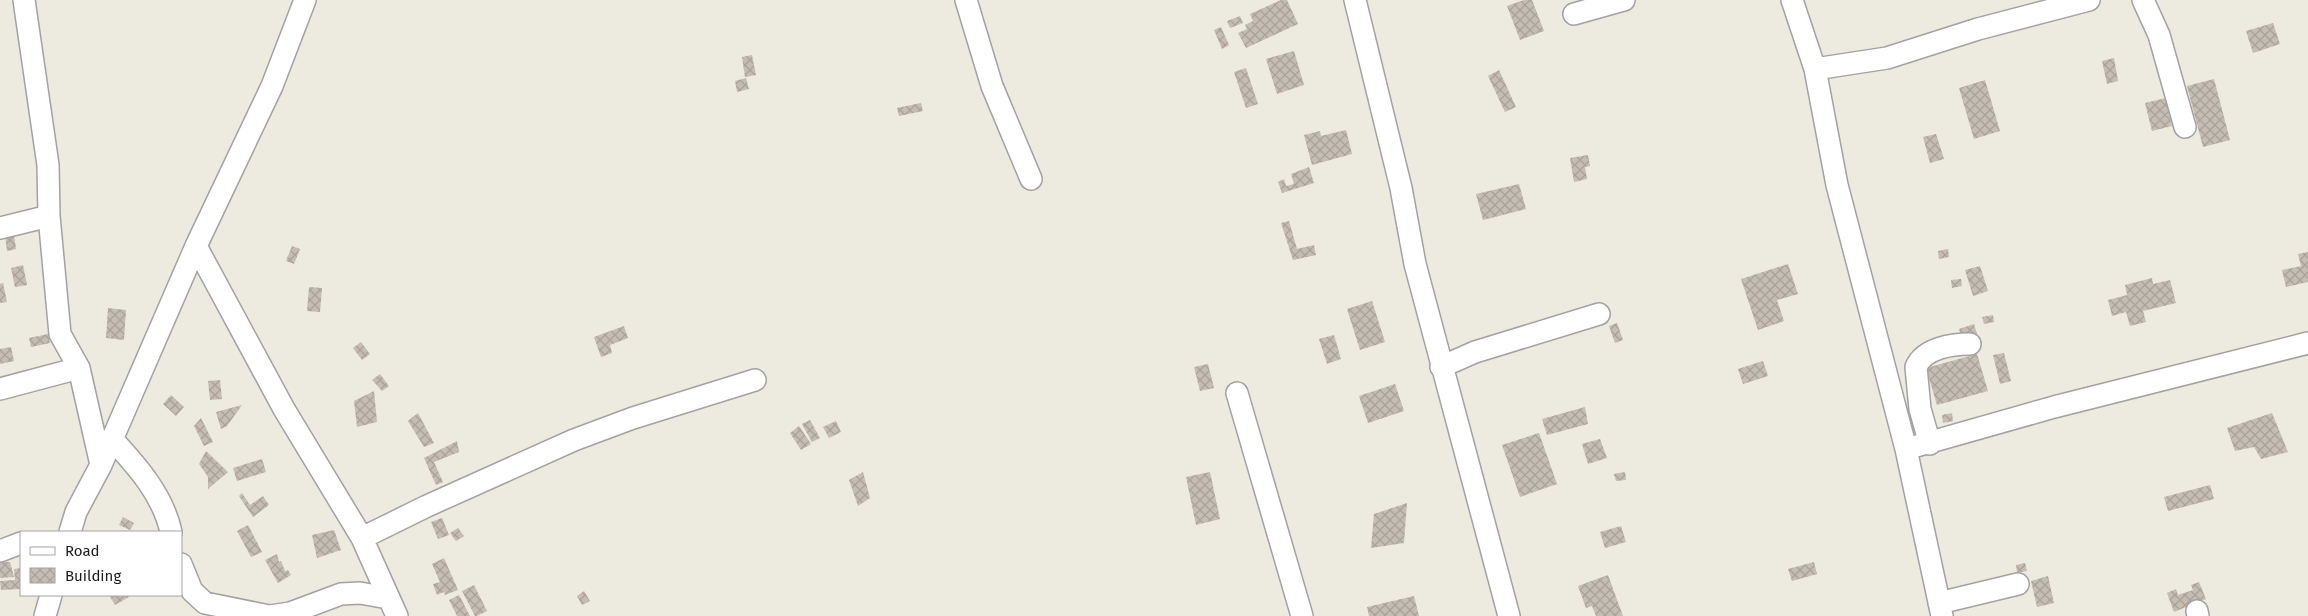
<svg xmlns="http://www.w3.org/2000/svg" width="2308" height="616" font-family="'Fira Sans',sans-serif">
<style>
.building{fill:url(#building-cross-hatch)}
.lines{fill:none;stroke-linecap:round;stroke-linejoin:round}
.minor-casing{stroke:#a2a2a2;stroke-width:24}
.minor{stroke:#fff;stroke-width:21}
</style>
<defs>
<pattern id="building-cross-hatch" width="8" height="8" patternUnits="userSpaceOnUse" patternTransform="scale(1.25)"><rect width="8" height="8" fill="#c5bdb3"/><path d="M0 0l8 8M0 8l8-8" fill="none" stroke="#a9a299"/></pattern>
</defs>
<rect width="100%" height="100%" fill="#edeae0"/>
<path class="building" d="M1281,0H1287L1298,24L1246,48L1238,33L1247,29L1245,25L1253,21L1250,14Z
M1524,0H1532L1544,31L1520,40L1507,6Z
M1240,16L1243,23L1230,28L1227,21Z
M2273,23L2280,44L2253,53L2246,31Z
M1221,27L1229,45L1222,49L1214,30Z
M1294,51L1304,85L1277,94L1266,59Z
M752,55L756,75L745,77L742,57Z
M2114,58L2118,81L2107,84L2102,61Z
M1246,68L1258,104L1246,108L1234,72Z
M1499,70L1516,107L1505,112L1488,76Z
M746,78L749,89L737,92L735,81Z
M2214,79L2230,140L2203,147L2187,86Z
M1985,80L2000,131L1974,139L1959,88Z
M2166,98L2172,126L2152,131L2145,103Z
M921,103L923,111L899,116L897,108Z
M1346,130L1352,154L1312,165L1304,135L1320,131L1321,136Z
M1936,134L1944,159L1930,163L1923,137Z
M1588,155L1590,166L1585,167L1587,179L1574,182L1570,158Z
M1309,167L1314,183L1282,193L1278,182L1284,179L1286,186L1294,184L1291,174Z
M1519,184L1526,209L1483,220L1476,194Z
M1289,221L1297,249L1314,245L1316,255L1293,260L1281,223Z
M14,234L16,249L7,251L5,235Z
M292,246L300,249L294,264L286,261Z
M1948,249L1949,257L1939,259L1938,251Z
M2308,252V282L2286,287L2282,270L2301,266L2298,254Z
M1788,264L1798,294L1777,300L1784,321L1758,330L1741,279Z
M23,265L27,285L15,287L11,268Z
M1980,266L1988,291L1973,296L1965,270Z
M2152,278L2153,284L2170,280L2176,303L2143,311L2146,322L2130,326L2126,312L2112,316L2108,300L2127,295L2125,285Z
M1961,279L1962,286L1952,288L1951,280Z
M3,283L7,302L0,303V284Z
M309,287L322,288L320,312L307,311Z
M1372,301L1385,342L1360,350L1347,309Z
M108,308L126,310L124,340L106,338Z
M1993,315L1994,322L1984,324L1982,317Z
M1617,323L1623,340L1615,343L1609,326Z
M1974,324L1977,334L1962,338L1959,329Z
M624,326L628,338L610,345L612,353L601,357L594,337Z
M48,334L50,343L31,347L29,338Z
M1334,335L1341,359L1327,364L1319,339Z
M361,342L370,354L362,360L353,348Z
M11,347L14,361L0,364V349Z
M2004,353L2011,381L2000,384L1993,355Z
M1977,354L1988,391L1937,405L1926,368Z
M1763,361L1768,376L1743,384L1738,369Z
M1208,364L1214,388L1200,391L1194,367Z
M380,374L389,386L382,391L372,380Z
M220,380L222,399L210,400L208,381Z
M1395,384L1404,411L1368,423L1359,396Z
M374,391L377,422L357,427L354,401Z
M171,395L184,407L176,416L163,404Z
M242,405L227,426L221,429L216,412Z
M1585,407L1588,424L1547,435L1542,419Z
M418,413L434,443L424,447L408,421Z
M1952,413L1953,421L1943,423L1942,415Z
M2272,413L2288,452L2261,459L2254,447L2235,451L2227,428Z
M201,418L213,442L204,446L194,426Z
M810,420L820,438L812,442L802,424Z
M836,421L841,432L829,438L823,427Z
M799,426L811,444L801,450L790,433Z
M1539,433L1557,484L1520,497L1502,445Z
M1600,439L1607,458L1588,464L1582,444Z
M457,441L459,452L434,462L443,482L436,485L424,458Z
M206,451L228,472L208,489V477L199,464Z
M262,459L266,472L237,481L233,468Z
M863,472L870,498L858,506L849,480Z
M1210,472L1220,519L1196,525L1186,477Z
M1625,472L1626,480L1616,481L1614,474Z
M2210,485L2214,499L2168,511L2164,497Z
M242,493L250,505L263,496L269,505L253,517L239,496Z
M1407,503L1404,543L1371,548L1374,514Z
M123,517L134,523L130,530L119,525Z
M442,518L449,535L438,539L431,522Z
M248,525L262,552L251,557L237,531Z
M1621,526L1626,542L1605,548L1600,532Z
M458,528L464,536L456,541L450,533Z
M334,530L341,550L317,558L312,535Z
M277,554L279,562L281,561L285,571L288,570L291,575L278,583L265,560Z
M444,558L458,590L445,595L444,592L437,595L433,584L440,582L432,564Z
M0,562H10L14,577L0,578Z
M1814,562L1817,574L1792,581L1788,569Z
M2025,563L2027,571L2017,573L2016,565Z
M21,568V589L1,590L0,581L15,580L14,569Z
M1608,575L1623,616H1596L1592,606L1586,608L1578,586Z
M2048,576L2054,603L2037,607L2031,581Z
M2199,582L2206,599L2174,612L2167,593L2176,589L2178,595L2193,590L2191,585Z
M474,585L487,611L477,616H475L462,591Z
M584,591L590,601L582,605L577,596Z
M109,595H127L129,597L115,605Z
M459,595L470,616H457L449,600Z
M1414,596L1419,616H1369L1367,607Z"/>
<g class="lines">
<g class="minor-casing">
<path id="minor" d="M24,0L48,165L49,216L60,334L79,368L101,465
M966,0L992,86L1031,179
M1355,0L1401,188L1415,264L1509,616
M1792,0L1815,69L1837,185L1906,449L1942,616
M2143,0L2159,35L2185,127
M1574,14L1624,0
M1815,69L1887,58L1978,29L2089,0
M0,228L49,216
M196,246L284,409L362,538L397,616
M1441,367L1475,352L1599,314
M0,389L79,368
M1237,393L1302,616
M112,439C137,466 163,495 171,532
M1930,444L1920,409L1916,367C1924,348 1952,344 1970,344
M1906,449L2054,407L2308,343
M70,532L76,512L101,465L196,246L272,86L305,0
M362,538L427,506L574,440L633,418L755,380
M0,551L21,543
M181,564L192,591L205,603L269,616
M1939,603L2018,584
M2197,611L2198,616
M45,616L51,595
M270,616L290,613L341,594L360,593L388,598"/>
</g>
<use href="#minor" class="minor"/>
</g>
<rect x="20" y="531" width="162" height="65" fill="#ffffff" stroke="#a4a4a4"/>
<rect x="30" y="547" width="25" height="8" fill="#ffffff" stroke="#a4a4a4"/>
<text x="65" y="556" font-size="15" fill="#1b1b1b">Road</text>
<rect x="30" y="568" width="25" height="15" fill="url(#building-cross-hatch)" stroke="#a4a4a4"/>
<text x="65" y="581" font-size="15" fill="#1b1b1b">Building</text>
</svg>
